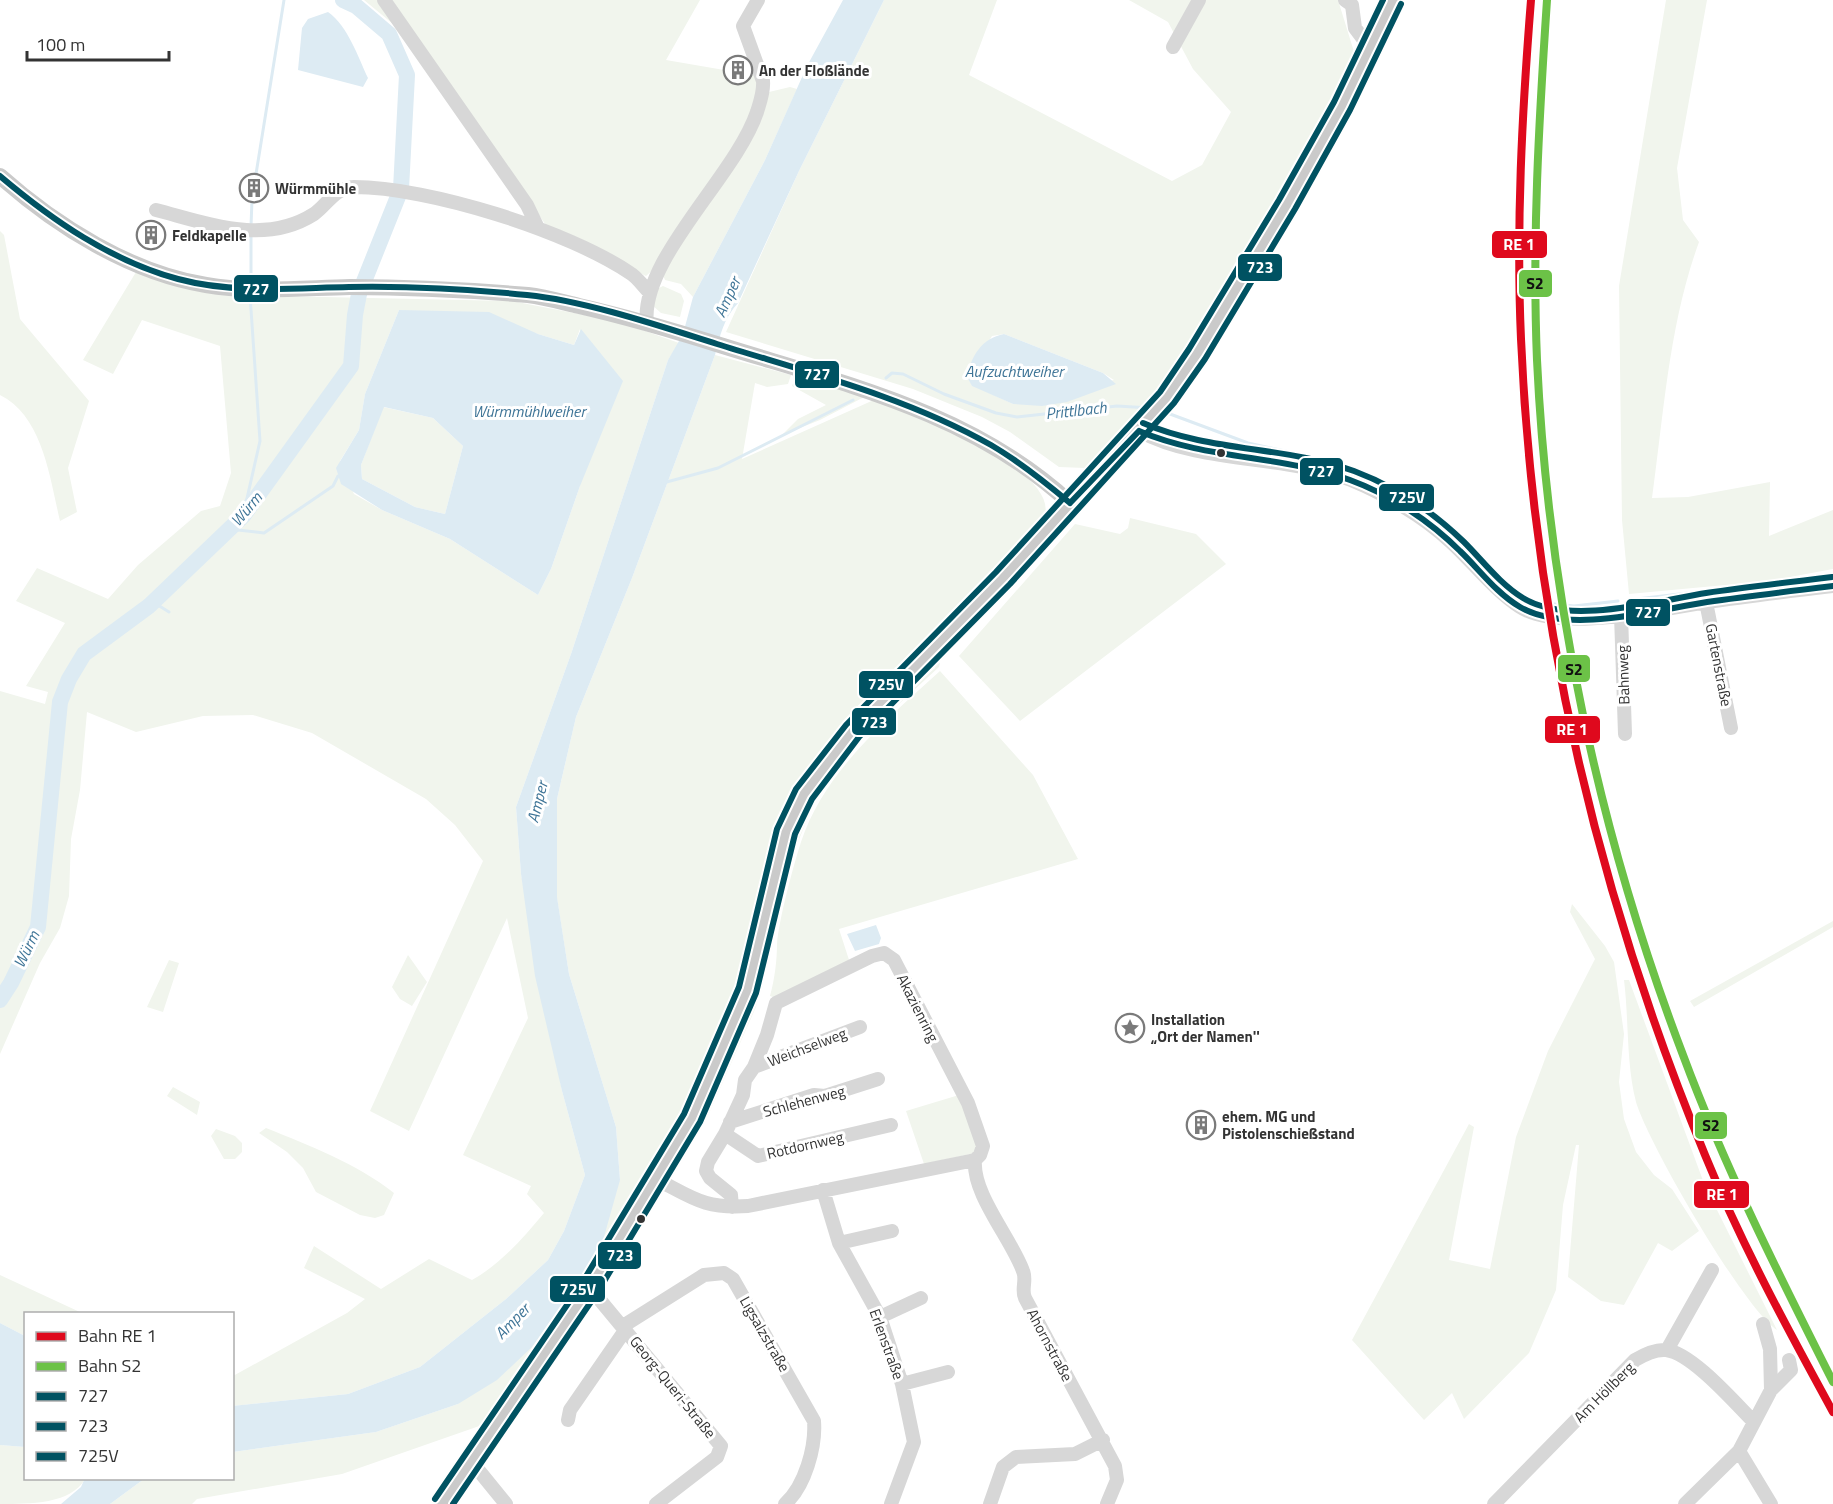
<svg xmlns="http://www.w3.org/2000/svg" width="1833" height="1504" font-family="'Titillium Web',sans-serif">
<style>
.green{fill:#f1f5ed;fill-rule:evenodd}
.water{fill:#ddebf3;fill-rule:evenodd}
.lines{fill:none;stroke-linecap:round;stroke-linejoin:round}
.stream{stroke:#ddebf3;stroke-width:3}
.river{stroke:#ddebf3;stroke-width:16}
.minor{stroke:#d7d7d7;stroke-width:14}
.major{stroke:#cacaca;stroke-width:16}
.bus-1-casing{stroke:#fff;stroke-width:10}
.bus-2-casing{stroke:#fff;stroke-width:10}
.bus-3-casing{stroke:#fff;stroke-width:10}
.bus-1{stroke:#005262;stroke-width:6}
.bus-2{stroke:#005262;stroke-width:6}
.bus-3{stroke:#005262;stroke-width:6}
.rail-1-casing{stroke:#fff;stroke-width:12}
.rail-2-casing{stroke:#fff;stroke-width:12}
.rail-1{stroke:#df091d;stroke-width:8}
.rail-2{stroke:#6cc247;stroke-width:8}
.bus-dot{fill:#333;stroke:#fff;stroke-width:2}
.labels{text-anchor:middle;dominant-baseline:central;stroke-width:6;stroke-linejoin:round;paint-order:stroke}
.poi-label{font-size:15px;font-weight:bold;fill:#333;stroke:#fff;text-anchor:start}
.street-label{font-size:15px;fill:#333;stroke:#fff}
.water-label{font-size:16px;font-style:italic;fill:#3f7597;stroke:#fff}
.line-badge{stroke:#fff;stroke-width:2}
.badge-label{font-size:16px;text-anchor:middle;font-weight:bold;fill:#fff}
.pale-badge-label{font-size:16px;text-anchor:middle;font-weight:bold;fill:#111}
</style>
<rect width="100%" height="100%" fill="#fff"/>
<path class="green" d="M364,0H700L666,60L759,76V89L748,125L655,268L646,276L548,228L422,48Z
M884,0H997L969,75L1172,181L1202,165L1231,112L1193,69L1168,22L1129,0H1338L1355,55L1240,274L1161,394L1143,417L1132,420L1085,468L1059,467L1010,432L982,417L913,389L726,332L799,171ZM1004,334L1103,373L1114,380L1013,404L972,385L967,377L992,336Z
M1666,0H1707L1677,168L1683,220L1699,242C1669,324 1664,412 1652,498L1688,497L1770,482L1769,536L1833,510V569L1768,581L1629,594L1622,520L1619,286Z
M790,87L797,89L765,160L693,297L681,284L665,280L663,275L687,234L737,164L757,128L769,92Z
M0,231L4,235L20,319L89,401L68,468L77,512L60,521C50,479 43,416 0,395Z
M136,272L235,295L512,301L620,322L679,343L668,360L571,654L516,807L521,874L562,1091L585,1175L564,1231L548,1260L506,1299L420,1367L348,1394L233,1406V1376L347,1313L365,1299L304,1268L314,1246L381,1289L429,1259L472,1280C502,1263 522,1239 544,1213L527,1194L531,1186L463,1155L528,1018L507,918L409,1131L370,1111L483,861L455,825L426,799L312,733L253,715L203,716L136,732L87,712L80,790L71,839L69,896L60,928L40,963L0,1054V691L45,704L48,692L26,686L65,623L16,601L37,568L108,599L138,565L201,511L220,506L231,473L220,346L142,320L113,374L83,360ZM399,310L538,334L574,345L580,329V486L551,569L538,595L450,539L382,510L354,494L340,461L359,430L365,394Z
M663,286L681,294L684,301L680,317L661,313L652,305L657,289Z
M715,355L791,375L788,384L767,387L755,383L742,459L876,399C912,413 1057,468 1045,515L964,607L899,671L814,768L782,825L741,995L687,1112L653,1164L612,1238L485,1424L342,1474L197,1499L192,1504H110L144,1479L232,1478L233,1452L376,1432L458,1404L620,1180L616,1127L569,974L557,898V799L576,717L632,578Z
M796,376L868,395L820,420L782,435L798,419L826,405L792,386Z
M383,407L433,418L463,446L445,514L415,507L362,479L361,465Z
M1130,518L1196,534L1226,564L1020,721L959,656L1075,524L1120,534L1128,528Z
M940,663L939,667L874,727L838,768L812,808L795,849L756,1007L707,1118L672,1178V1166L696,1123L779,882L799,816L837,758L904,687L923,674L926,676L935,668L933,665Z
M940,671L1033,775L1078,859L839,929L850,963L776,998L770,996C775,978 777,959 777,944C779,919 793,867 801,842C824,772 887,719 940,671Z
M1572,904L1605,946L1614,962L1624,1034L1619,1082L1624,1119L1636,1152L1654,1175L1672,1189L1699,1231L1672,1251L1658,1243L1624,1305L1601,1301L1568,1277L1579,1145H1576L1563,1205L1556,1290L1529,1353L1464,1419L1452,1393L1424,1420L1352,1340L1469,1124L1474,1127L1449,1260L1490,1269L1516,1137L1548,1051L1595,959L1570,912Z
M1833,921V927L1694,1007L1690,1001Z
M408,955L427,982L412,1006L400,999L392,987Z
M169,960L179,963L163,1012L147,1007Z
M1624,980H1629L1705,1186L1777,1330C1744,1309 1648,1143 1636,1102C1626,1063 1629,1020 1624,980Z
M173,1087L200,1102L197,1115L167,1096Z
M959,1095L978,1146L975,1153L924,1164L906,1111Z
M266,1128C310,1146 356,1163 394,1193L384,1215L375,1218L360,1215L316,1192L303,1168L287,1152L259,1133Z
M216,1129L235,1136L242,1143V1152L235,1159H224L211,1136Z
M0,1275L82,1313L26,1314L25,1336L0,1323Z
M0,1445L25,1447L26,1478L85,1479C71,1504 30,1504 0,1504Z"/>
<path class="water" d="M843,0H884L799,171L738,303C724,318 720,335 715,355L632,578L576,717L557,799V897L569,974L616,1127L620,1180L600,1251L532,1347L497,1380L458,1404L376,1432L233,1452L232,1406L348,1394L420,1367L506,1299L548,1260L564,1231L585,1175L562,1091L535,976L521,874L516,807L571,654L668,360L683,334L693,297L765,160L807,66Z
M328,12C348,26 358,57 368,78L363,87L298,70L302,28L308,19Z
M399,310L489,312L538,334L574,345L581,329L623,381L580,486L551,569L538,595L450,539L382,510L341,484L336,468L359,430L365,394ZM384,407L433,418L463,446L445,514L415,507L362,479L361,465Z
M1004,334L1103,373L1116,384L1067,402L1042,406L1013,404L972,386L967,377C971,356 982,338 1004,334Z
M876,925L881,938L879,944L855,951L847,934Z
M0,1323L25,1336V1447L0,1445Z
M85,1478H144V1479L110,1504H61L81,1487Z"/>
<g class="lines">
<path class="stream" d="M256,174L284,0
M251,226L252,200
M251,283V235
M886,378L892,373L903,374L944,394L996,413L1017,417L1117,406L1150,408
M1162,411L1248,443L1322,459L1359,472L1396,489L1459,535L1508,584L1535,602L1574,606L1618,601
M663,483L718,468L853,400
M243,516L260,441L250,295
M229,529L264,533L333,486L338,476
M1628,600L1833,576
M153,602L169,612"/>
<path class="river" d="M0,1000L11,983L38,927L60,702L69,679L84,654L149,606L243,516L351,366L355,315L359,294L401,189L407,75L389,34L356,6L343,0"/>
<path class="minor" d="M384,0L527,205L537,226
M1345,0L1352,5L1355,28L1370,48
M1173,47L1199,0
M156,210C207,223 264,246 314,214C328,204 334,188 354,187C429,187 568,231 630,273C637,277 643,286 649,292
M647,324C639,260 735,177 757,112C760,102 764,92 763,81L743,26L758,0
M1139,431C1204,465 1283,454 1351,480C1385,494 1423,516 1451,542C1474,563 1493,589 1520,607C1560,633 1660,609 1707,602C1749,596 1791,591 1833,586
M1706,602L1731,728
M1621,615L1625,734
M754,1067L860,1027
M730,1122L814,1095L825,1096L878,1079
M725,1134L758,1156L891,1125
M975,1160C972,1194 1011,1238 1023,1271C1027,1280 1021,1289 1025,1298L1115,1466L1117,1480L1107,1504
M656,1179C693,1198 704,1209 748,1206L975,1160L980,1155L983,1146L968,1103L894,960L884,953L872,956L776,1003L767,1035L754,1067L745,1080L743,1095L725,1134L708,1162L706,1171L710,1178L731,1195L732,1207
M823,1190L839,1243L880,1317L902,1384L914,1442L891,1504
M839,1243L892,1231
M590,1288L721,1446L717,1457L656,1504
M880,1317L921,1298
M623,1326L704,1275L724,1273L733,1279L814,1421C816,1447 805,1486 785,1504
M1667,1350L1712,1270
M902,1384L948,1372
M1771,1390L1791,1370L1789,1360
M568,1420L570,1410L626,1329
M1739,1451L1771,1504
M471,1461L506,1504
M990,1504L1003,1467L1016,1457L1075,1454L1103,1440
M1494,1504L1635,1360C1645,1354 1655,1349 1666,1350C1692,1353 1735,1403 1754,1422
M1685,1504L1739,1451L1771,1390L1770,1349L1763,1324"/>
<path class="major" d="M0,176C56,226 131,273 206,285C253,293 303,288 350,287C410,287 468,290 528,295C545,297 562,302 579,306C627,317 675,331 723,346C845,384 973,413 1070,503
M442,1504L590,1288L692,1118L733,1029L748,990L786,831L804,794L852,731L1003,578L1167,398L1197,354L1287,205L1342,106L1393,0"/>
<g class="bus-1-casing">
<path id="bus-1" d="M0,176C52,220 111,261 178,279C234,294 292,288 349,287C408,286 469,289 527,295C586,301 660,326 717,344C810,373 906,397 991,445C1020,462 1045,482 1070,503
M1139,431C1207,460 1282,455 1350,480C1391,495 1430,521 1460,551C1479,569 1496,593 1520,607C1568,635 1655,610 1707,602C1749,596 1791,591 1833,586
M1070,503L1139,431"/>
</g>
<g class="bus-2-casing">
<path id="bus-2" d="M453,1504L597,1293L700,1122L756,993L795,834L812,799L859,737L1010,584L1174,403L1205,359L1295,209L1350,110L1401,4"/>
</g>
<g class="bus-3-casing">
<path id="bus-3" d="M1143,423C1210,452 1285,446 1354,471C1394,486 1433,512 1464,542C1483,561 1500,584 1523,598C1568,626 1657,601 1706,593C1748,587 1790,582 1832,577
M435,1499L582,1283L684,1114L739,987L777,829L796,789L846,725L996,572L1160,392L1189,349L1279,200L1334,102L1383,0"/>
</g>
<use href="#bus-1" class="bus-1"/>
<use href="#bus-2" class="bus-2"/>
<use href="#bus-3" class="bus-3"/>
<g class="rail-1-casing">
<path id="rail-1" d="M1531,0C1522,113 1516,226 1521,339C1533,620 1598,895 1705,1155C1741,1243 1787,1328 1833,1412"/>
</g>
<g class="rail-2-casing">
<path id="rail-2" d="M1547,0C1539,120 1532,239 1537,360C1548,595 1599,835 1683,1055C1725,1168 1779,1275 1833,1382"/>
</g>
<use href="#rail-1" class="rail-1"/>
<use href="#rail-2" class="rail-2"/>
</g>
<defs>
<g id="building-ring" transform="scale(1.5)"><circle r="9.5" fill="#fff" stroke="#7a7a7a" stroke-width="1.5"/><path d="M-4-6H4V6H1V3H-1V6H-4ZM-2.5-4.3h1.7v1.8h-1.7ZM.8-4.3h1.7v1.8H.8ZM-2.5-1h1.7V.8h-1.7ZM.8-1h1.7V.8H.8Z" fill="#7a7a7a"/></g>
<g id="sight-ring" transform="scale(1.5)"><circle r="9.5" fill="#fff" stroke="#7a7a7a" stroke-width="1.5"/><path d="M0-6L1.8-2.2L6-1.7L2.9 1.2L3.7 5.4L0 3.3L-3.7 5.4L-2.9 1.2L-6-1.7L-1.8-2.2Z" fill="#7a7a7a"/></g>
</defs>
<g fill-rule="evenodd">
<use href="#building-ring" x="738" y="70"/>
<use href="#building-ring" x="254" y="188"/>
<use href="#building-ring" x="151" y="235"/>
<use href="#sight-ring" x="1130" y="1028"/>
<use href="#building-ring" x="1201" y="1125"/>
</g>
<g class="bus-dot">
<circle cx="1221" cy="453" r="5"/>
<circle cx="641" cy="1219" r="5"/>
</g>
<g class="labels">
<g class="poi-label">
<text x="759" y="70">An der Floßlände</text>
<text x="275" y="188">Würmmühle</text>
<text x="172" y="235">Feldkapelle</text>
<text x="1151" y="1019">Installation<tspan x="1151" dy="17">„Ort der Namen''</tspan></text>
<text x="1222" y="1116">ehem. MG und<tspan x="1222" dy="17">Pistolenschießstand</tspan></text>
</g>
<g class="street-label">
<text transform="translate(1719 665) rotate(79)">Gartenstraße</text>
<text transform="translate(1623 675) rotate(-92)">Bahnweg</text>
<text transform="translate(918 1008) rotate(63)">Akazienring</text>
<text transform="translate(807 1047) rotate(-21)">Weichselweg</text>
<text transform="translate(804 1101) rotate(-15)">Schlehenweg</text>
<text transform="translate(805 1145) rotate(-13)">Rotdornweg</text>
<text transform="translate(765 1334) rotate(60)">Ligsalzstraße</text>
<text transform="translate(887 1344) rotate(70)">Erlenstraße</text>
<text transform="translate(1050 1345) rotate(62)">Ahornstraße</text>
<text transform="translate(673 1387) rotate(51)">Georg-Queri-Straße</text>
<text transform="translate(1604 1392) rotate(-45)">Am Höllberg</text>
</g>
<g class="water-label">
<text transform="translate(727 297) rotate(-66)">Amper</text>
<text x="1014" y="371">Aufzuchtweiher</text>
<text transform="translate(1076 410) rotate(-6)">Prittlbach</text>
<text x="529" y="411">Würmmühlweiher</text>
<text transform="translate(246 509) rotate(-50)">Würm</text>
<text transform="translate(537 802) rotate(-76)">Amper</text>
<text transform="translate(26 949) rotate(-64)">Würm</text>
<text transform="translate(512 1321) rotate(-46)">Amper</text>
</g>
</g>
<g class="line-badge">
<rect x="1491" y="230" width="57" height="29" rx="6" fill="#df091d"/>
<rect x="1237" y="253" width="46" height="29" rx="6" fill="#005262"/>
<rect x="1518" y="269" width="35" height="29" rx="6" fill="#6cc247"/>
<rect x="233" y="274" width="46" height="29" rx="6" fill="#005262"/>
<rect x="794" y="360" width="46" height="29" rx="6" fill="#005262"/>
<rect x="1299" y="457" width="45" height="29" rx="6" fill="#005262"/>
<rect x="1378" y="483" width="57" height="29" rx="6" fill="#005262"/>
<rect x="1625" y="598" width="46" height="29" rx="6" fill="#005262"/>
<rect x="1557" y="654" width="34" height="29" rx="6" fill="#6cc247"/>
<rect x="858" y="670" width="56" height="29" rx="6" fill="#005262"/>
<rect x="851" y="707" width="46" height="29" rx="6" fill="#005262"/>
<rect x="1544" y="715" width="57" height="29" rx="6" fill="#df091d"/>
<rect x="1694" y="1111" width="34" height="29" rx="6" fill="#6cc247"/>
<rect x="1693" y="1180" width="57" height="29" rx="6" fill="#df091d"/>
<rect x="597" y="1241" width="45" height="29" rx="6" fill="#005262"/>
<rect x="549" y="1275" width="57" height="28" rx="6" fill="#005262"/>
</g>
<g class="badge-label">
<text x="1519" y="250">RE 1</text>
<text x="1260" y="273">723</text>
<text x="256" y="295">727</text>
<text x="817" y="380">727</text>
<text x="1321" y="477">727</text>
<text x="1407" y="503">725V</text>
<text x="1648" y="618">727</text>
<text x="886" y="690">725V</text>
<text x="874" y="728">723</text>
<text x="1572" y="735">RE 1</text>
<text x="1722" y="1200">RE 1</text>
<text x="620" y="1261">723</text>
<text x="578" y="1295">725V</text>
</g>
<g class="pale-badge-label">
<text x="1535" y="289">S2</text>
<text x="1574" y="675">S2</text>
<text x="1711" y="1131">S2</text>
</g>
<rect x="24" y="1312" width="210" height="168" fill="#ffffff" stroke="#adadad" stroke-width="1.5"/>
<rect x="36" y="1332" width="30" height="9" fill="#df091d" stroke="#adadad" stroke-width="1.5"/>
<text x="78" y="1342" font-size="18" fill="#333333">Bahn RE 1</text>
<rect x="36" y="1362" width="30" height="9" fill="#6cc247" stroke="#adadad" stroke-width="1.5"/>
<text x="78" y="1372" font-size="18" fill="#333333">Bahn S2</text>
<rect x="36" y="1392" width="30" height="9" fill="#005262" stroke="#adadad" stroke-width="1.5"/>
<text x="78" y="1402" font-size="18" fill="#333333">727</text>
<rect x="36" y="1422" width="30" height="9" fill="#005262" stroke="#adadad" stroke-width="1.5"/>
<text x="78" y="1432" font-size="18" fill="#333333">723</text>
<rect x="36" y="1452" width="30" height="9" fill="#005262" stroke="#adadad" stroke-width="1.5"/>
<text x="78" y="1462" font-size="18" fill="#333333">725V</text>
<path d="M27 51v9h142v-9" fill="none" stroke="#333333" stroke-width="3"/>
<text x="36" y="51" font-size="18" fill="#333333" stroke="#ffffff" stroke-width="4.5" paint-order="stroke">100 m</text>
</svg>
